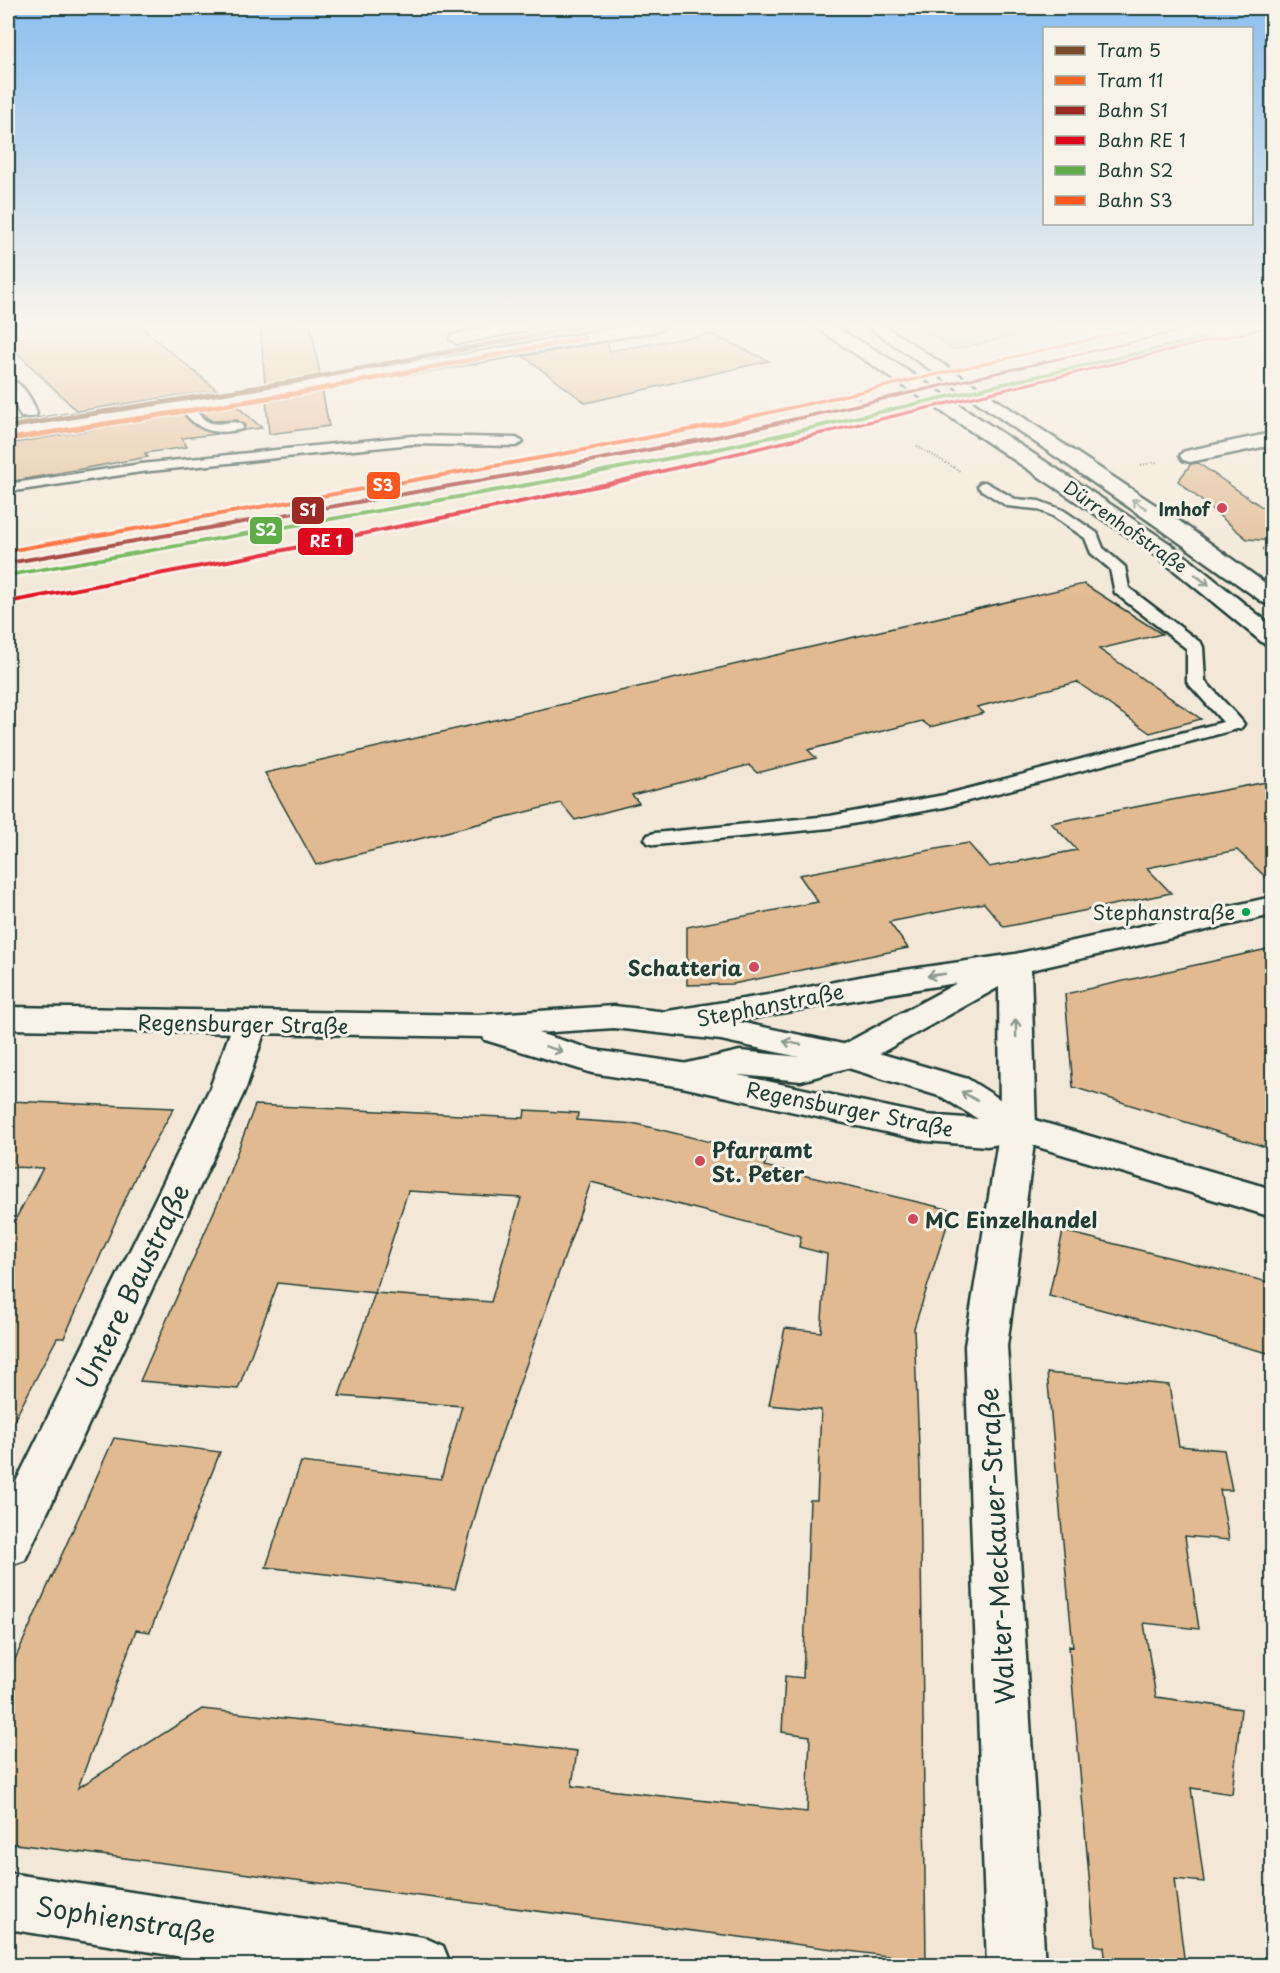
<svg xmlns="http://www.w3.org/2000/svg" width="1280" height="1973" font-family="'Playpen Sans',sans-serif">
<style>
.green{fill:#bce39e;stroke:#6e9069;stroke-width:1.5}
.building{fill:#e1ba91;stroke:#1f3d34;stroke-width:1.5;fill-rule:evenodd}
.lines{fill:none;stroke-linecap:round;stroke-linejoin:round}
.service-casing{stroke:#1f3d34;stroke-width:5}
.minor-casing{stroke:#1f3d34;stroke-width:5}
.tertiary-casing{stroke:#1f3d34;stroke-width:5}
.secondary-casing{stroke:#1f3d34;stroke-width:5}
.path-far1{stroke:#1f3d34;stroke-width:2;stroke-dasharray:1 2;stroke-linecap:butt}
.path{stroke:#1f3d34;stroke-width:3;stroke-dasharray:1 3;stroke-linecap:butt}
.service{fill:#f7f3e8;fill-rule:evenodd}
.minor{fill:#f7f3e8;fill-rule:evenodd}
.tertiary{fill:#f7f3e8;fill-rule:evenodd}
.secondary{fill:#f7f3e8;fill-rule:evenodd}
.rail-1-casing{stroke:#f7f3e8;stroke-width:5}
.rail-2-casing{stroke:#f7f3e8;stroke-width:5}
.rail-3-casing{stroke:#f7f3e8;stroke-width:5}
.rail-4-casing{stroke:#f7f3e8;stroke-width:5}
.rail-1{fill:#9a2a23;fill-rule:evenodd}
.rail-2{fill:#df091d;fill-rule:evenodd}
.rail-3{fill:#5ead47;fill-rule:evenodd}
.rail-4{fill:#ff561d;fill-rule:evenodd}
.tram-1-casing{stroke:#f7f3e8;stroke-width:8}
.tram-2-casing{stroke:#f7f3e8;stroke-width:8}
.tram-1{stroke:#7a4b2a;stroke-width:5}
.tram-2{stroke:#f26522;stroke-width:5}
.oneway{stroke:#8b988e}
.poi-dot{fill:#d1495b;stroke:#f7f3e8;stroke-width:2}
.bus-dot{fill:#00a651;stroke:#f7f3e8;stroke-width:2}
.labels{text-anchor:middle;dominant-baseline:central;stroke-width:6;stroke-linejoin:round;paint-order:stroke}
.far-poi-label{font-size:18px;font-weight:bold;fill:#1f3d34;stroke:#f7f3e8;text-anchor:end}
.far-street-label{font-size:18px;fill:#1f3d34;stroke:#f7f3e8}
.bus-label{font-size:20px;fill:#1f3d34;stroke:#f7f3e8;text-anchor:end}
.poi-label{font-size:21px;font-weight:bold;fill:#1f3d34;stroke:#f7f3e8;text-anchor:start}
.street-label{font-size:21px;fill:#1f3d34;stroke:#f7f3e8}
.near-street-label{font-size:26px;fill:#1f3d34;stroke:#f7f3e8}
.line-badge{stroke:#f7f3e8;stroke-width:2}
.badge-label{font-size:16px;text-anchor:middle;font-weight:bold;fill:#fff}
</style>
<rect width="100%" height="100%" fill="#f3e8d7"/>
<filter id="ink" filterUnits="userSpaceOnUse"><feTurbulence type="fractalNoise" baseFrequency=".0167" numOctaves="2"/><feDisplacementMap in="SourceGraphic" scale="12" xChannelSelector="R" yChannelSelector="G"/><feConvolveMatrix kernelMatrix="1 2 1 2 8 2 1 2 1" color-interpolation-filters="sRGB"/></filter>
<g filter="url(#ink)">
<path class="green" d="M921,326H1056L953,350Z"/>
<path class="building" d="M8,326H139L217,390L77,411L8,344Z
M260,326H311L320,375L265,383Z
M531,326H607V328L507,345L498,338L527,332Z
M711,334L769,361L586,403L523,356L608,342L609,351Z
M322,389L329,426L269,434L266,398Z
M233,403L262,428L244,430L245,425L237,420L212,421L198,409Z
M180,411L195,426L217,434L182,438L187,447L145,453L148,457L8,482V444L95,429L91,425Z
M1198,463L1272,514V541L1247,539L1178,481L1191,464Z
M1084,584L1162,634L1099,649L1201,719L1150,733L1077,682L977,707L984,713L930,727L922,721L808,750L816,758L757,773L749,765L632,795L639,803L575,820L561,803L316,865L265,773Z
M1272,781V883L1237,850L1147,868L1171,893L1004,927L984,903L889,922L908,948L733,984L687,985V927L818,902L799,875L968,843L989,867L1077,850L1051,823Z
M1272,948V1149L1073,1087L1065,994Z
M8,1101L174,1108L136,1175L64,1338H57L8,1432V1233L43,1168L8,1167Z
M255,1105L524,1118L525,1110L578,1113L577,1120L637,1124L768,1156L764,1166L952,1210L914,1328L920,1470L926,1961L8,1843V1675L114,1438L220,1452L150,1632L136,1630L78,1788L202,1709L577,1751L572,1786L807,1812L810,1736L782,1732L785,1676L803,1678L810,1500H817L821,1410L769,1405L785,1328L821,1332L827,1254L799,1247L801,1236L591,1182L484,1484L455,1589L266,1567L301,1462L441,1479L462,1406L339,1396L375,1293L278,1283L238,1389L140,1381L219,1200ZM408,1191L521,1198L491,1302L375,1293Z
M1063,1231L1272,1283V1354L1049,1296Z
M1047,1373L1169,1385L1179,1446L1224,1450L1232,1490H1220L1229,1540L1185,1536L1199,1629L1144,1623L1156,1697L1241,1709L1232,1794L1191,1788L1204,1882L1174,1879L1185,1965H1106L1104,1947L1095,1945L1069,1646L1073,1647Z"/>
<g class="lines">
<g class="service-casing">
<path id="service" d="M182,398C194,402 198,419 211,423C222,426 235,418 243,426L242,429C209,437 194,428 176,402Z
M412,436L516,438L523,442L516,446L412,444L141,472L8,492V484L141,464Z
M985,482L1015,499L1039,501L1063,510L1097,533L1103,548L1125,567L1129,588L1201,643L1203,647L1205,681L1241,720L1244,724L1241,728L945,807L830,828L655,845L648,843L645,839L648,835L655,833L830,816L944,795L1223,722L1187,682V649L1115,593L1110,569L1091,553L1085,538L1053,516L1036,509L1007,506L980,489L978,486L980,483Z"/>
</g>
<g class="minor-casing">
<path id="minor" d="M8,379C23,382 32,400 37,413L35,417H21L14,402L8,394Z
M1272,433V445L1190,462L1183,460L1180,456L1183,452L1190,450Z
M250,1013L262,1016L267,1024L246,1088L25,1560L8,1566V1498L210,1088L233,1024L238,1016Z
M1018,1115L1031,1119L1036,1128L1007,1346L1045,1966H987L965,1346L1000,1128L1005,1119Z
M8,1873L423,1937L443,1946L451,1966H239L8,1929Z"/>
</g>
<g class="tertiary-casing">
<path id="tertiary" d="M1272,897V915L1031,970L1036,1128L1031,1137L1018,1141L1005,1137L1000,1128L999,987L861,1064L801,1081L740,1075L682,1087L670,1083L664,1075L670,1067L740,1051L801,1057L837,1048L957,983C860,997 765,1017 668,1033L656,1030L651,1022L656,1014L668,1011L768,995L870,975L1015,954Z"/>
</g>
<g class="secondary-casing">
<path id="secondary" d="M499,326H529L527,330L458,344L450,339L452,335Z
M631,326H666L658,331L406,374L8,436V424L406,364Z
M814,326H833L882,354L1169,543L1272,626V645L1263,643L1153,553Z
M867,326H885L1175,518L1272,588V605L1264,603L1159,528Z
M614,1006L721,1018L861,1048L968,1079L1031,1119L1272,1189V1217L1018,1141L987,1146L926,1141L682,1087L592,1073L485,1040L483,1037L8,1029V1007L478,1015ZM614,1028L721,1040L845,1067L942,1097L978,1119L926,1115L682,1063L594,1050L538,1033Z"/>
</g>
<path class="path-far1" d="M845,391L864,401
M917,446L960,471
M1141,465L1157,462"/>
<path class="path" d="M1262,549H1272"/>
<use href="#service" class="service"/>
<use href="#minor" class="minor"/>
<use href="#tertiary" class="tertiary"/>
<use href="#secondary" class="secondary"/>
<g class="rail-1-casing">
<path id="rail-1" d="M1198,326H1206L721,438L559,469L8,565V561L559,465L721,434Z"/>
</g>
<g class="rail-2-casing">
<path id="rail-2" d="M1267,326H1272V327L608,486L249,559L8,604V600L249,555L608,482Z"/>
</g>
<g class="rail-3-casing">
<path id="rail-3" d="M1205,336L1207,339L723,450L561,481L8,577V573H10L561,477L723,446Z"/>
</g>
<g class="rail-4-casing">
<path id="rail-4" d="M1145,326H1153L719,426L557,457L8,553V549L557,453L719,422Z"/>
</g>
<use href="#rail-1" class="rail-1"/>
<use href="#rail-2" class="rail-2"/>
<use href="#rail-3" class="rail-3"/>
<use href="#rail-4" class="rail-4"/>
<g class="tram-1-casing">
<path id="tram-1" d="M8,427L297,381L583,326"/>
</g>
<g class="tram-2-casing">
<path id="tram-2" d="M10,439L299,393L585,338"/>
</g>
<use href="#tram-1" class="tram-1"/>
<use href="#tram-2" class="tram-2"/>
</g>
<defs><path id="oneway-shaft" d="M-6 0H5M1.5-3L5.5 0L1.5 3" fill="none" stroke-width="1.6" stroke-linecap="round" stroke-linejoin="round" transform="scale(1.5)"/></defs>
<g class="oneway">
<use href="#oneway-shaft" transform="translate(1139 504) rotate(-146)"/>
<use href="#oneway-shaft" transform="translate(1202 580) rotate(38)"/>
<use href="#oneway-shaft" transform="translate(936 975) rotate(172)"/>
<use href="#oneway-shaft" transform="translate(1016 1028) rotate(-91)"/>
<use href="#oneway-shaft" transform="translate(792 1043) rotate(-168)"/>
<use href="#oneway-shaft" transform="translate(554 1049) rotate(17)"/>
<use href="#oneway-shaft" transform="translate(969 1096) rotate(-150)"/>
</g>
</g>
<linearGradient id="sky" x2="0" y2="1"><stop stop-color="#8bbff0"/><stop offset="0.54" stop-color="#faf5ed"/><stop offset="1" stop-color="#faf5ed" stop-opacity="0"/></linearGradient>
<rect width="1280" height="602" fill="url(#sky)"/>
<g class="poi-dot">
<circle cx="1222" cy="508" r="6"/>
<circle cx="754" cy="967" r="6"/>
<circle cx="700" cy="1161" r="6"/>
<circle cx="913" cy="1219" r="6"/>
</g>
<circle class="bus-dot" cx="1246" cy="912" r="5"/>
<g class="labels">
<g class="far-poi-label">
<text x="1210" y="508">Imhof</text>
</g>
<g class="far-street-label">
<text transform="translate(1126 526) rotate(35)">Dürrenhofstraße</text>
</g>
<g class="bus-label">
<text x="1235" y="912">Stephanstraße</text>
</g>
<g class="poi-label">
<text x="742" y="967" text-anchor="end">Schatteria</text>
<text x="712" y="1149">Pfarramt<tspan x="712" dy="24">St. Peter</tspan></text>
<text x="925" y="1219">MC Einzelhandel</text>
</g>
<g class="street-label">
<text transform="translate(770 1004) rotate(-11)">Stephanstraße</text>
<text transform="translate(243 1023) rotate(1)">Regensburger Straße</text>
<text transform="translate(850 1108) rotate(11)">Regensburger Straße</text>
</g>
<g class="near-street-label">
<text transform="translate(132 1286) rotate(-64)">Untere Baustraße</text>
<text transform="translate(996 1546) rotate(-93)">Walter-Meckauer-Straße</text>
<text transform="translate(126 1919) rotate(9)">Sophienstraße</text>
</g>
</g>
<g class="line-badge">
<rect x="366" y="471" width="35" height="29" rx="6" fill="#ff561d"/>
<rect x="291" y="496" width="34" height="29" rx="6" fill="#9a2a23"/>
<rect x="249" y="516" width="34" height="29" rx="6" fill="#5ead47"/>
<rect x="297" y="527" width="57" height="29" rx="6" fill="#df091d"/>
</g>
<g class="badge-label">
<text x="383" y="491">S3</text>
<text x="308" y="516">S1</text>
<text x="266" y="536">S2</text>
<text x="326" y="547">RE 1</text>
</g>
<rect width="1280" height="1973" fill="none" stroke="#f7f3e8" stroke-width="30"/>
<rect x="15" y="15" width="1250" height="1943" fill="none" stroke="#1f3d34" stroke-width="2" filter="url(#ink)"/>
<rect x="1043" y="27" width="210" height="198" fill="#f7f3e8" stroke="#a1aaa0" stroke-width="1.5"/>
<rect x="1055" y="46" width="30" height="9" fill="#7a4b2a" stroke="#a1aaa0" stroke-width="1.5"/>
<text x="1097" y="57" font-size="18" fill="#1f3d34">Tram 5</text>
<rect x="1055" y="76" width="30" height="9" fill="#f26522" stroke="#a1aaa0" stroke-width="1.5"/>
<text x="1097" y="87" font-size="18" fill="#1f3d34">Tram 11</text>
<rect x="1055" y="106" width="30" height="9" fill="#9a2a23" stroke="#a1aaa0" stroke-width="1.5"/>
<text x="1097" y="117" font-size="18" fill="#1f3d34">Bahn S1</text>
<rect x="1055" y="136" width="30" height="9" fill="#df091d" stroke="#a1aaa0" stroke-width="1.5"/>
<text x="1097" y="147" font-size="18" fill="#1f3d34">Bahn RE 1</text>
<rect x="1055" y="166" width="30" height="9" fill="#5ead47" stroke="#a1aaa0" stroke-width="1.5"/>
<text x="1097" y="177" font-size="18" fill="#1f3d34">Bahn S2</text>
<rect x="1055" y="196" width="30" height="9" fill="#ff561d" stroke="#a1aaa0" stroke-width="1.5"/>
<text x="1097" y="207" font-size="18" fill="#1f3d34">Bahn S3</text>
</svg>
